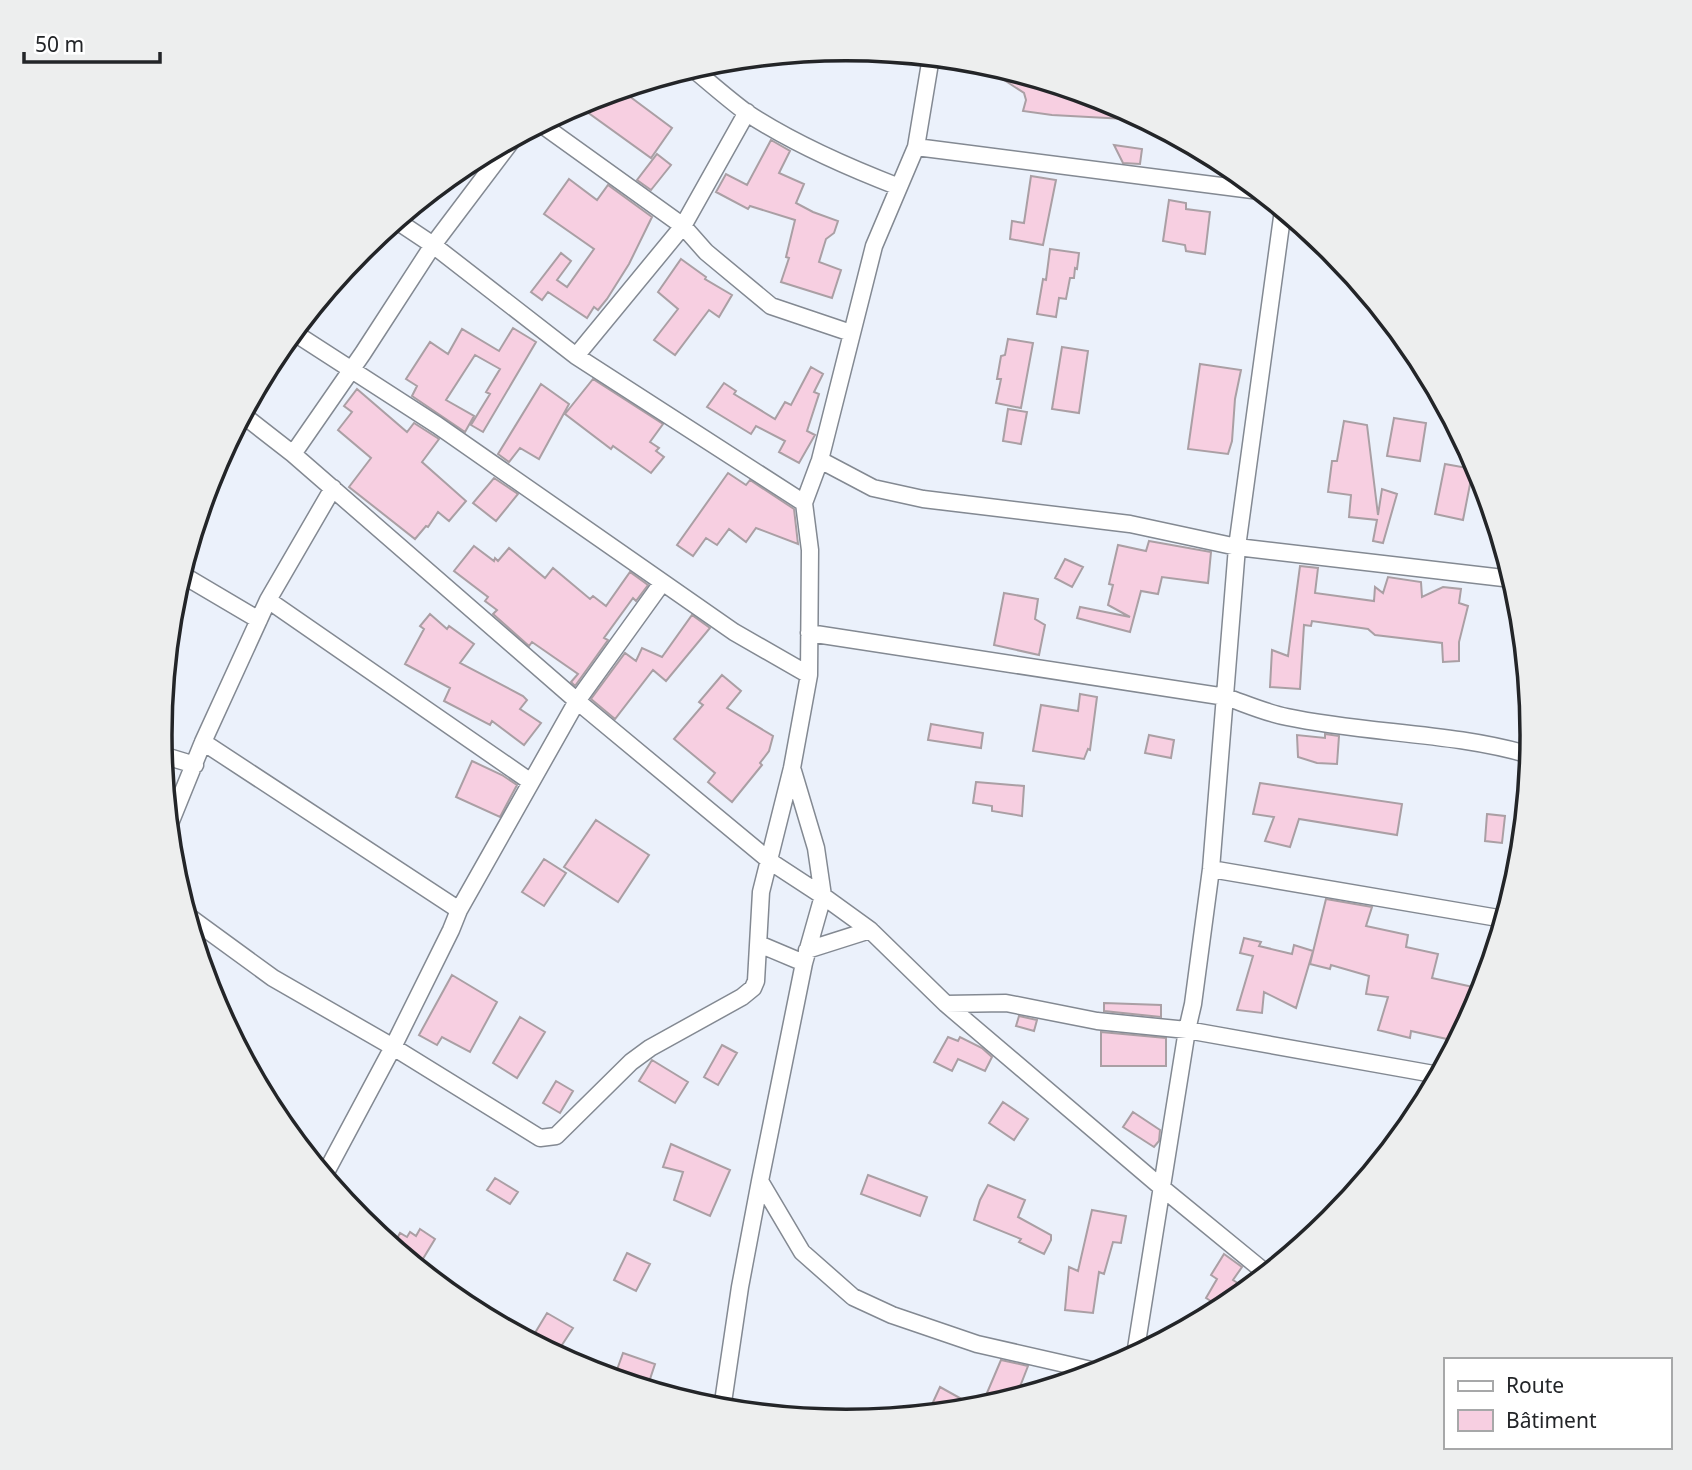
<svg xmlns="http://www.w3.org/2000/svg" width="1692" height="1470" font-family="'Noto Sans',sans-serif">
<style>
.building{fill:#f7cfe1;stroke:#aa9fa4;stroke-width:2}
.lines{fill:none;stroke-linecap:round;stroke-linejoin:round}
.minor-casing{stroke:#838992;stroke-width:19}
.minor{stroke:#fff;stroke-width:16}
.rim{fill:none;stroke:#232528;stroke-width:3.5}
</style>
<rect width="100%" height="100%" fill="#ebf1fb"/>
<path class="building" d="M998,76L1059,86L1109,101L1144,120L1052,115L1023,111L1026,100L1024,93Z
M621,90L672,128L651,158L583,109L591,99Z
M771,140L790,151L779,173L804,184L796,203L813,212L838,221L834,233L826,239L819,262L841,270L832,298L781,282L789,258L786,257L795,220L750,206L748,209L716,192L726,174L747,185Z
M1114,145L1142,149L1140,164L1123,163Z
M657,154L671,165L651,190L637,180Z
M1031,176L1056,180L1043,245L1010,239L1012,221L1024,223Z
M569,179L597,200L608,185L652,217L629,264L607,299L598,310L594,307L587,318L548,292L542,300L531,292L561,253L571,261L557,280L567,287L594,249L544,214Z
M1169,200L1186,203V209L1210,212L1205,254L1186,251L1185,245L1163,241Z
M1050,249L1079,253L1077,269L1075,268L1074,278H1070L1066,299L1059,298L1056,317L1037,314L1043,279L1046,280Z
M681,259L706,277L705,279L732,295L719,317L709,310L675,355L654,340L678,309L658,292Z
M513,328L536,342L483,432L471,425L490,394L486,392L500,369L475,355L446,400L474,416L465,432L412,396L417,386L406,379L430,342L448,354L462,329L499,351Z
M1008,339L1033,343L1021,408L996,403L1001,379H997L1001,356L1005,355Z
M1062,347L1088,351L1079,413L1052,409Z
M1200,364L1241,370L1235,399L1232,441L1228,454L1188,449Z
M811,367L823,374L814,392L819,394L807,431L815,435L799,463L779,452L785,441L756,426L751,434L707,407L724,383L736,391L734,394L775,419L785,402L791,405Z
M593,379L663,424L650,442L659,448L656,451L664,457L651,473L613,446L611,449L565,414Z
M541,384L569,404L539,459L520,448L509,462L498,454Z
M357,389L407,432L414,423L439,439L422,462L466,501L449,521L438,512L428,527L426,526L415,539L349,487L371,458L338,430L352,412L344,406Z
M1008,409L1027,412L1021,444L1003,441Z
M1394,418L1426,423L1420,461L1387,456Z
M1344,421L1367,425L1378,515L1382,489L1397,494L1383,543L1373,541L1377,520L1349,517L1351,495L1328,492L1332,461H1337Z
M1445,464L1473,469L1463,520L1435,514Z
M728,473L746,485L750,480L794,509L798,544L756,528L746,542L729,529L717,545L706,538L693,556L677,545Z
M494,478L518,494L496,521L473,503Z
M1149,541L1211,552L1208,583L1162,577L1158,594L1141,591L1130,632L1077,618L1080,607L1130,617L1108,605L1113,585L1109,584L1118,545L1146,551Z
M474,546L494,561L495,558L498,561L509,548L545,578L553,568L590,599L593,596L606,606L630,572L648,585L636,601L633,598L604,638L608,640L575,686L571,682L578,674L532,642L529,646L493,614L497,610L485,601L488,597L454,571Z
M1065,559L1083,567L1072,587L1055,578Z
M1300,566L1318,568L1315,593L1374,601L1375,587L1383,593L1388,577L1421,582L1422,597L1443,587L1461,589L1459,603L1468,606L1459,642V661L1443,662L1442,643L1375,635L1368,629L1312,621L1311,626L1304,625L1300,689L1270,687L1272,650L1288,656Z
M1004,593L1038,599L1035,619L1045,625L1039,655L994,645Z
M430,614L447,629L449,626L474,644L460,663L523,696L527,700L520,709L541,723L524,745L492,721L490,725L444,701L450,688L405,664L424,629L420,626Z
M692,615L710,628L666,681L653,670L615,719L591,699L625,653L636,661L642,648L662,657Z
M722,675L741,691L727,708L773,736L769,751L760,763L762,765L732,802L708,782L715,773L674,739L703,705L699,702Z
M1080,694L1097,697L1090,750L1088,749L1084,759L1033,751L1041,705L1078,711Z
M931,724L983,733L981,748L928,740Z
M1325,734L1339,736L1337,764L1317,763L1298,757L1297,735L1325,738Z
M1149,735L1174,740L1171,758L1145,753Z
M472,761L502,775L517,785L500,817L456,797Z
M976,782L1024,786L1022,816L992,811V806L973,803Z
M1260,783L1402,804L1397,835L1299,819L1290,847L1265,841L1274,817L1253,814Z
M1487,814L1505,816L1502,843L1485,841Z
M596,820L649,855L618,902L564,867Z
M544,859L566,873L544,906L522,892Z
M1326,899L1372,907L1366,926L1408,935L1406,947L1438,954L1432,978L1482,989L1456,1041L1411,1031L1410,1038L1378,1030L1388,997L1366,994L1369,976L1331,965L1330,969L1310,964Z
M1244,938L1261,942L1259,946L1292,954L1294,945L1313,951L1296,1008L1264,992L1262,1013L1237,1010L1253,956L1240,953Z
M452,975L497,1002L470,1052L442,1037L437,1045L419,1035Z
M1104,1003L1161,1005V1017L1104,1011Z
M1019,1016L1037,1020L1034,1031L1016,1026Z
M520,1017L545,1032L517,1078L493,1063Z
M1101,1032L1166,1038V1066H1101Z
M948,1037L958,1041L960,1037L982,1048L992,1057L985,1071L958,1059L952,1071L934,1062Z
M722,1045L737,1053L718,1085L704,1077Z
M652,1060L688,1082L675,1103L639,1081Z
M556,1081L573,1091L560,1113L543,1103Z
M1003,1102L1028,1119L1014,1140L989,1123Z
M1133,1112L1160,1130L1159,1141L1154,1147L1123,1127Z
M671,1144L730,1170L710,1216L674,1200L683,1172L663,1167Z
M868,1175L927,1197L920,1216L861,1194Z
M495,1178L518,1192L510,1204L487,1190Z
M988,1185L1025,1200L1018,1217L1051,1235V1240L1044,1254L1019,1242L1021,1239L974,1220L980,1200Z
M1092,1210L1126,1216L1121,1243L1113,1242L1104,1274L1099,1272L1093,1313L1065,1310L1069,1267L1078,1271Z
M420,1229L435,1239L418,1267L393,1246L400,1233L407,1237L410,1232L416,1236Z
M627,1253L650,1264L636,1291L614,1280Z
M1224,1254L1242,1267L1233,1280L1247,1289L1222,1308L1206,1298L1217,1279L1211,1275Z
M547,1313L573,1328L560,1348L535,1333Z
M623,1353L655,1364L647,1388L614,1378Z
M1001,1360L1028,1366L1016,1397L981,1407Z
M940,1387L978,1408L928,1413Z"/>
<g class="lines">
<g class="minor-casing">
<path id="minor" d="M692,68C710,83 728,99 747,113C794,144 847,167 899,187
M541,124L683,226L706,252L771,306L851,333
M916,147L1260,191
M397,221L433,245L576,356L804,503
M293,332L437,425L734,632L809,675
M576,356L683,226L747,112
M243,415L293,454L577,701L771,862L823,896L870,930L946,1004L1161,1187L1266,1273
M293,454L363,353L433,245L513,139
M820,460L873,488L923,499L1130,524L1237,547L1512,579
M181,574L259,620
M268,600L531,782
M809,633L1226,697C1246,704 1266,713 1287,717C1367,734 1452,732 1530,755
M203,742L459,910
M162,755L195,765
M169,826L203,742L268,600L333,488
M1211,869L1504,919
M188,916L273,978L393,1047L540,1138L556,1136L631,1062L650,1048L742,997L753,988L756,981L761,892L792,768L809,675L810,550L804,503L820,460L874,246L916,147L931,57
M759,944L804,963
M807,950L870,930
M946,1004L1006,1003L1097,1021L1187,1030L1439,1075
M324,1176L393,1047L451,930L459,910L577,701L662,583
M760,1181L802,1252L853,1297L892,1315L977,1344L1100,1372
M1135,1355L1187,1030L1193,1004L1211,869L1237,547L1283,210
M722,1409L740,1287L760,1181L804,963L823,896L816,848L793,771"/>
</g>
<use href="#minor" class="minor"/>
</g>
<path d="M0 0H1692V1470H0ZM172 735a674 674 0 1 1 1348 0a674 674 0 1 1-1348 0Z" fill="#edeeee" fill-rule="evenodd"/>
<path class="rim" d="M172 735a674 674 0 1 1 1348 0a674 674 0 1 1-1348 0Z"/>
<rect x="1444" y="1358" width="228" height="91" fill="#ffffff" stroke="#a7a8a9" stroke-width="2"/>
<rect x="1458" y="1381" width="35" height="10" fill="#ffffff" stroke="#a7a8a9" stroke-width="2"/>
<text x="1506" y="1393" font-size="21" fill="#232528">Route</text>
<rect x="1458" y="1410" width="35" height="21" fill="#f7cfe1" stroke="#a7a8a9" stroke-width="2"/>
<text x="1506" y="1428" font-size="21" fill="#232528">Bâtiment</text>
<path d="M24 52v10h136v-10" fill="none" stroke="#232528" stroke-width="3.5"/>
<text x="35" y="52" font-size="21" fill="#232528" stroke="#ffffff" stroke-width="5" paint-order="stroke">50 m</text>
</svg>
